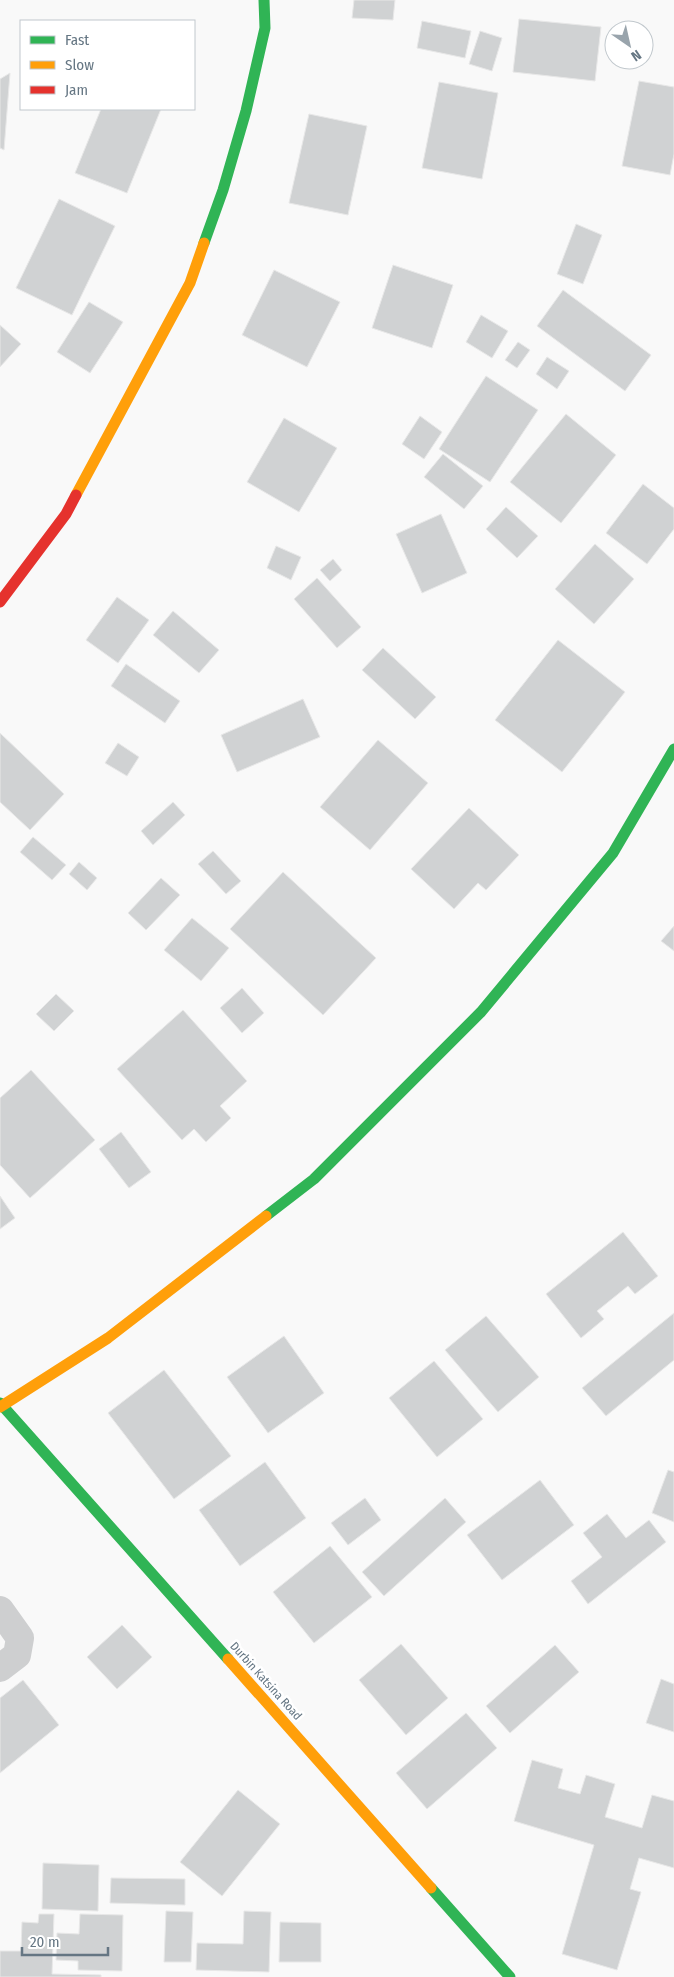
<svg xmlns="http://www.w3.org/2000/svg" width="674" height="1977" font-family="'Fira Sans Condensed',sans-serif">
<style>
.building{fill:#d0d2d3;stroke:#e8e8e8}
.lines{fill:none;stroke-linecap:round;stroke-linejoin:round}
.street{stroke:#cecfd0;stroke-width:28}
.fast{stroke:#30b455;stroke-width:11}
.slow{stroke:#ff9f0a;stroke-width:11}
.jam{stroke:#e5322d;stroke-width:11}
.labels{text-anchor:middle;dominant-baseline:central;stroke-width:5;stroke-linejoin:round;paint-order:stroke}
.street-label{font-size:12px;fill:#657683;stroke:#fff}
</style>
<rect width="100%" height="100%" fill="#f9f9f9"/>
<path class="building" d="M354,0H395L393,20L352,18Z
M519,19L601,27L595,81L513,72Z
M422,21L471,31L465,58L417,48Z
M480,31L502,38L492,71L469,64Z
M10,73L4,150L0,148V79Z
M639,81L674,87V154L670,175L622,166Z
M439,82L498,93L482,179L422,168Z
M101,109H161L127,193L75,173Z
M309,114L367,126L348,215L289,203Z
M59,199L115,226L72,315L16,288Z
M576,224L602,235L583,284L557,274Z
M393,265L453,285L432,348L372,328Z
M274,270L340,302L307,367L242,335Z
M563,290L651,355L625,391L537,326Z
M89,302L123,322L90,373L57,352Z
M481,315L508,331L492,358L466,342Z
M0,325L21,344L0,367Z
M518,342L530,350L517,368L505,360Z
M547,357L569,371L557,389L536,374Z
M486,376L538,410L490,482L439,449Z
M566,414L616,455L561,523L510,482Z
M420,416L442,432L424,459L402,444Z
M284,418L337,448L299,512L247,482Z
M443,454L483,486L464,509L424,477Z
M643,484L674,508V529L647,564L606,533Z
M506,507L538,536L517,558L486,529Z
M441,514L467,573L422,593L396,534Z
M595,544L634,579L594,624L555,589Z
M276,546L301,557L291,580L267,568Z
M333,559L342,570L330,581L320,570Z
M317,578L361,627L337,648L294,599Z
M117,597L149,620L118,663L86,640Z
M173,611L219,650L199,673L153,635Z
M558,640L625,692L562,772L495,720Z
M383,648L436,697L415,719L362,670Z
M126,664L180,701L165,723L111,686Z
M303,699L320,737L237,772L221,735Z
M0,733L64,794L30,830L0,802Z
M378,740L428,783L370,850L320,807Z
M118,743L139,757L127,776L105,763Z
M173,802L185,815L153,845L141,831Z
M469,808L519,855L486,890L478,883L454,909L411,869Z
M33,837L66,865L52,880L20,852Z
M213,851L241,881L226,894L198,864Z
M79,862L97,878L87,890L69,874Z
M283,872L376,958L323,1015L230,929Z
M161,878L180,895L146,930L128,913Z
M192,918L229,948L201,981L164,950Z
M674,926V951L661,941Z
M242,988L264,1013L242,1033L220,1008Z
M56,994L74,1011L54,1031L36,1014Z
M183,1010L247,1081L220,1106L231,1118L206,1142L194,1129L182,1140L117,1069Z
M31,1070L95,1140L30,1198L0,1165V1098Z
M121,1132L151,1172L129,1188L99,1149Z
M0,1196L15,1218L0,1229Z
M623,1232L658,1276L635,1294L628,1286L597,1311L604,1319L581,1338L546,1294Z
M674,1313V1360L606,1416L582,1388Z
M486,1316L539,1377L498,1412L445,1350Z
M284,1336L324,1393L268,1433L227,1377Z
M434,1361L483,1419L437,1457L389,1398Z
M164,1370L231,1456L174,1499L108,1413Z
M265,1462L306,1518L240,1566L199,1510Z
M668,1470L674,1472V1522L652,1513Z
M540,1480L574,1525L502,1580L467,1535Z
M365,1498L381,1520L348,1545L331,1523Z
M445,1498L466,1522L384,1596L362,1572Z
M607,1514L626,1538L649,1520L666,1542L588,1604L571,1581L602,1557L583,1533Z
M330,1546L372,1597L314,1643L273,1592Z
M122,1625L152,1657L117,1689L87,1657Z
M401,1644L448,1698L406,1735L359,1680Z
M555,1645L579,1672L510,1733L486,1706Z
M661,1679L674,1684V1732L646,1723Z
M23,1680L59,1725L0,1773V1698Z
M466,1713L497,1748L427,1809L396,1773Z
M532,1760L563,1769L558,1788L580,1794L586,1775L615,1784L605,1817L642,1828L652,1795L674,1801V1868L639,1858L630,1889L641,1892L617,1970L562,1954L594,1845L514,1821Z
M238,1790L280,1824L222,1896L180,1862Z
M43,1863L99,1865L98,1911L42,1909Z
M111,1878L185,1879V1905L110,1903Z
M166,1911L193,1912L191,1962H164Z
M244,1911L271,1912L269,1972L196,1970L197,1943L243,1944Z
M39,1914H54L52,1974L101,1975V1977H0V1951H21L22,1922L38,1923Z
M80,1914L123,1915L122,1971L78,1970V1961L56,1960L57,1933L79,1934Z
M280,1922L321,1923V1962H279Z"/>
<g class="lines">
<path class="street" d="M0,1610L20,1638L17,1655L0,1668"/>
<path class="fast" d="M204,243L223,190L246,111L265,28L264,0
M266,1216L314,1179L481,1012L613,853L674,749
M0,1403L228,1659
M431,1888L510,1977"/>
<path class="slow" d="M76,495L190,283L204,243
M0,1407L108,1338L266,1216
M228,1659L431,1888"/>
<path class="jam" d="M0,602L66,514L76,495"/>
</g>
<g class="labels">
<g class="street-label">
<text transform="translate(266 1681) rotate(48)">Durbin Katsina Road</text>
</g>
</g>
<rect x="20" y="20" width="175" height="90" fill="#ffffff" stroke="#c1c8cd"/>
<rect x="30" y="36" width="25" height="8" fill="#30b455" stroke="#c1c8cd"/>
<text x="65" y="45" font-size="15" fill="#657683">Fast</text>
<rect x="30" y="61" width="25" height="8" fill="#ff9f0a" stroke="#c1c8cd"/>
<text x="65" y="70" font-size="15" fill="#657683">Slow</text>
<rect x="30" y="86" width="25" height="8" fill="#e5322d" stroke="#c1c8cd"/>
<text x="65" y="95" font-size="15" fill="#657683">Jam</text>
<g transform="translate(629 45) rotate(146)"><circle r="24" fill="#ffffff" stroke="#c1c8cd"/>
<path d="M0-4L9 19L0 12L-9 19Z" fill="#99a4ac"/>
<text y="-8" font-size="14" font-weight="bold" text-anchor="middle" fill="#657683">N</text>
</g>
<path d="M22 1947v8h86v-8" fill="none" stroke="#657683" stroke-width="2.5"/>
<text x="30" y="1947" font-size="15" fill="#657683" stroke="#ffffff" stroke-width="4" paint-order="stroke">20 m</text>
</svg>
